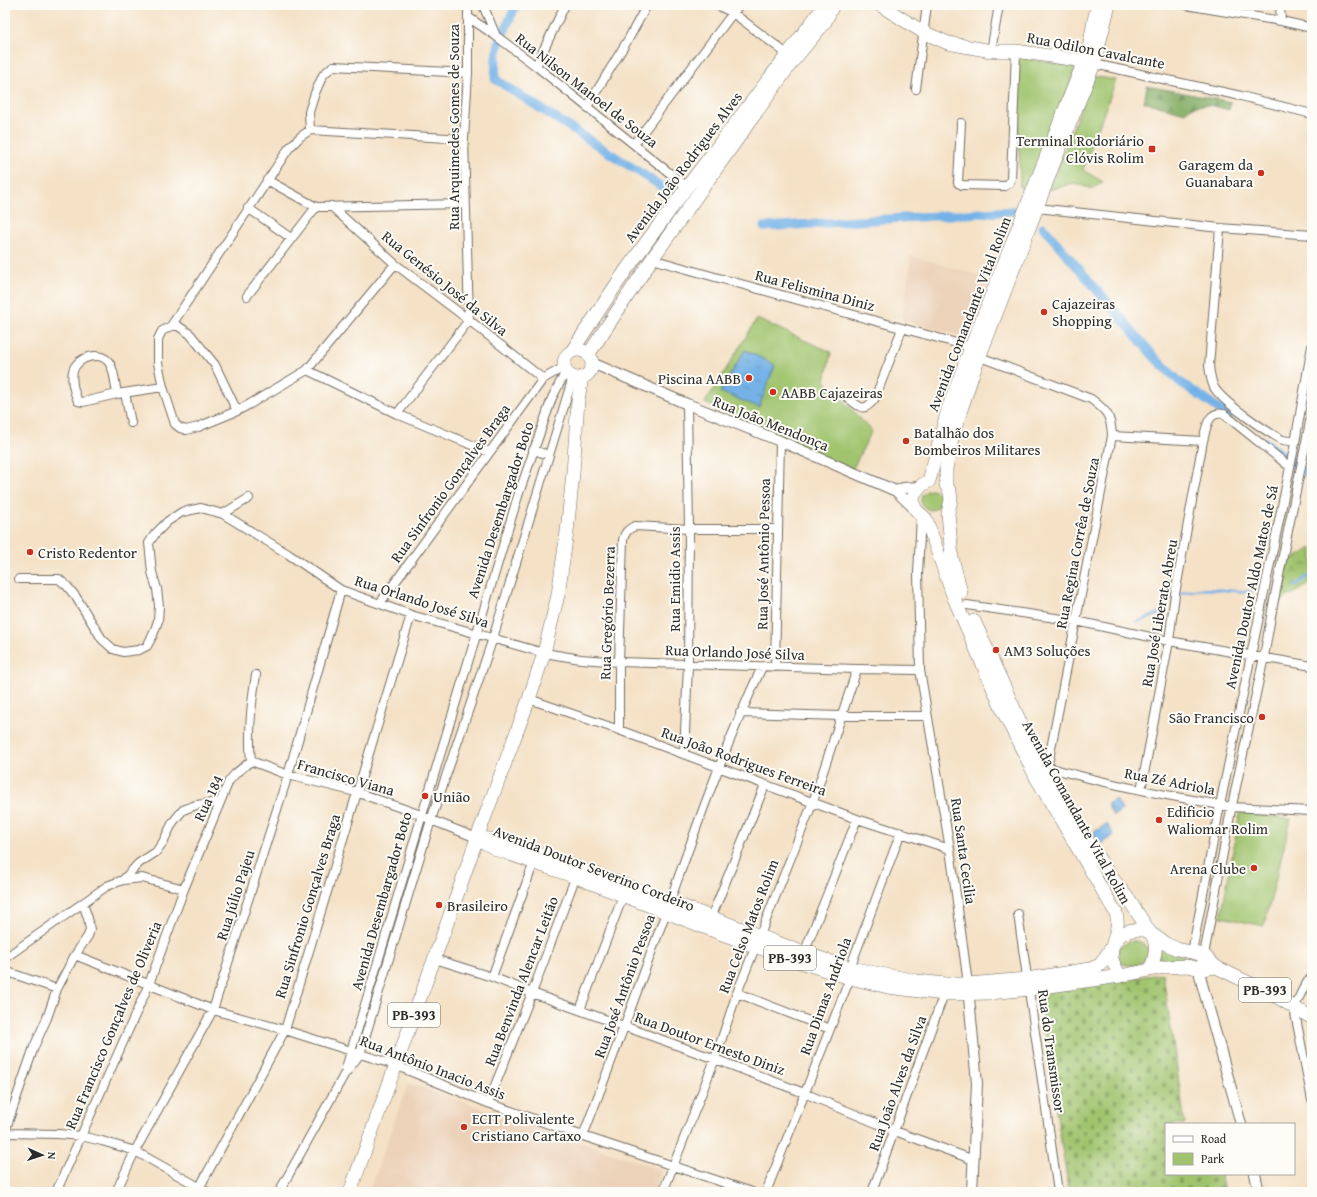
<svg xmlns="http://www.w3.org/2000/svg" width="1317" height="1197" font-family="'Gentium Book Plus',serif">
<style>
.built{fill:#ecd2b9}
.green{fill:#a0c46e;stroke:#66784c}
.forest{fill:url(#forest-firs);stroke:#566a46}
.wetland{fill:url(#wetland-marsh);stroke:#66784c}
.cemetery{fill:url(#cemetery-stones);stroke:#66784c}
.water{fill:url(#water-ripples);stroke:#506e89}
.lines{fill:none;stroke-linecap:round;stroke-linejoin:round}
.stream{stroke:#75b2e7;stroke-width:2.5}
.canal{stroke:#75b2e7;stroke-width:9}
.minor-casing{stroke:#716b61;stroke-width:10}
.tertiary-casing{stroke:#716b61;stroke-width:12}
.primary-casing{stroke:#716b61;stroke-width:14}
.trunk-casing{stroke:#716b61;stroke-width:14}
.minor{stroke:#fff;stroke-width:8}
.tertiary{stroke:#fff;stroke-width:10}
.primary{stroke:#fff;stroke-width:13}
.trunk{stroke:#fff;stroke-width:13}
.poi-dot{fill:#c8321e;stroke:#fdfcf7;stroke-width:1.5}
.labels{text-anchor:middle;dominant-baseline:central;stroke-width:4;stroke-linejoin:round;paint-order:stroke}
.shield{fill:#fdfcf7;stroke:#6a6a68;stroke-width:1}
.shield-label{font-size:14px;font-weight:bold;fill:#2b2b2b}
.street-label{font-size:15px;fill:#2b2b2b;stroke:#fdfcf7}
.poi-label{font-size:15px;fill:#2b2b2b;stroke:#fdfcf7;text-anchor:start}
</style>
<defs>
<pattern id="forest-firs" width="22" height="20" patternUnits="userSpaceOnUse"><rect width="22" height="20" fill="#80aa61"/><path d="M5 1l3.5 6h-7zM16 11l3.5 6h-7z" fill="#698b50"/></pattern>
<pattern id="wetland-marsh" width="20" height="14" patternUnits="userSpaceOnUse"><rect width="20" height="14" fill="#a0c46e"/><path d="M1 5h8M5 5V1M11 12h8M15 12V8" fill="none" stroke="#839f5b"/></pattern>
<pattern id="cemetery-stones" width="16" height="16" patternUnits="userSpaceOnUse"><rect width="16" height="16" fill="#a0c46e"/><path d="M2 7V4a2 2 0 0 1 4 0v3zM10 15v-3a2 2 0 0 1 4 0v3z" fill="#839f5b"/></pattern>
<pattern id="water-ripples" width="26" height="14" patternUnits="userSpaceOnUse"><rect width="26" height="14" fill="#75b2e7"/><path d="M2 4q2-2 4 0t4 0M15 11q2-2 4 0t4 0" fill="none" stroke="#6091bb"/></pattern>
</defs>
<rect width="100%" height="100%" fill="#fdfcf7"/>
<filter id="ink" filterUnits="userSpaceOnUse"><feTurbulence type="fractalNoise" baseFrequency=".025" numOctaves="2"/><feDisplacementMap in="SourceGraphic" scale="8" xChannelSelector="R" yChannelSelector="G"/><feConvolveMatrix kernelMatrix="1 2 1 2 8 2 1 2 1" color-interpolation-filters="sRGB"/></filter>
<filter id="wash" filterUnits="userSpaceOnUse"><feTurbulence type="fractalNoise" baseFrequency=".012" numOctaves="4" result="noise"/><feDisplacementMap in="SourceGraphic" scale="16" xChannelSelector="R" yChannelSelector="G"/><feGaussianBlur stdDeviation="0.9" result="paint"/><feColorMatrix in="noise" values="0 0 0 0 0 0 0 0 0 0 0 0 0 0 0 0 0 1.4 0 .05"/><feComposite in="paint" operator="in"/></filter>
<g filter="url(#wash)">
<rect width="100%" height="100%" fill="#f4e1c6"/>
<path class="built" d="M911,256L988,278L969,337L902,321Z
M408,1083L662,1170L654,1192H369Z"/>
<path class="green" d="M1017,57L1076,67L1027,191L1020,187Z
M1093,76L1116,80L1083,170L1103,182L1092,189L1074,183L1049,190Z
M757,319L831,352L825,381L872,431L852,470L705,403Z
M921 500a10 10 0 1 1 20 0a10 10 0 1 1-20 0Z
M1240,812L1291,819L1264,926L1221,917Z
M1130,941C1160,938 1148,977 1118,962V948Z
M1160,946L1192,959L1158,962Z"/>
<path class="forest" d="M1147,86L1231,102L1229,110C1213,106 1199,100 1185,113L1144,102Z"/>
<path class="wetland" d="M1312,548V583L1273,605L1288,562L1303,553Z"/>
<path class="cemetery" d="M1163,974L1185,1124H1166V1174H1220L1224,1192H1069L1037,989Z"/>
<path class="water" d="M745,350L775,365L759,407L720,392Z
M1116,799L1122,810L1113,816L1107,804Z
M1107,824L1114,835L1099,845L1092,833Z"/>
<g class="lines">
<path class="stream" d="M1295,586L1308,576L1312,575
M1177,594L1200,589L1224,590L1252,592
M1137,622L1161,613L1172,598"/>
<path class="canal" d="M504,32L516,5
M500,39L496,56L495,79L667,190
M764,227L1013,211
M1043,227L1157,360L1180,382L1229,416
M1265,442L1312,477"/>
</g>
</g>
<g filter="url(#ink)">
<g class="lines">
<g class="minor-casing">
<path id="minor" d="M468,5V73L464,139L469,320
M483,5L496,36L536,66L687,187
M717,5L733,13L787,54
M1186,5L1281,21L1312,28
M1280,5L1281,21
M468,17L496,36
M991,51L999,5
M1094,64L1241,96L1312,114
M536,66L565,5
M916,89L927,5
M587,107L629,38L647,5
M961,123L958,183L962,185L1005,186L1009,183L1011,179L1016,51
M310,130L309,112L315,93L323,75L333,66L468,73
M310,130L464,139
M634,144L739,5
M267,180L316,207L465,204
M331,206L395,264L469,320L543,379
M248,208L291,238
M1037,208L1220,228L1312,235
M1220,228L1209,366C1210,374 1211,381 1214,387C1221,401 1268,433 1283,440C1287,441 1291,441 1295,441
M652,259L715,277L971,347
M247,296L316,207
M171,326L289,148L300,137L310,130
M980,357L1091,399C1107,411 1111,415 1112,436L1046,774
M307,370L397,414L489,452
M125,393L131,423
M117,394C115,385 115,372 110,364C102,350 77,356 73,371C71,381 74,392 78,401L83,402L117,394L163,387
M847,397C859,407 864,414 875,398L902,329
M237,411L215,365L190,334L178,326H171L162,331L158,339V363L163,387L175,424L180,428L186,430L198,427L237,411L250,404L307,370L395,264
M397,414L469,320
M1112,436L1203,441
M533,450L549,455
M223,514L249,498
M921,516L918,573L920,670L950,849L968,984
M19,579H59L67,586L76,597L102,639L113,649L123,652L139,650L147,646L153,635L158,621L159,606L157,589L152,572L149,543L155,534L168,521L182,512L201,508L223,514L288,554L341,590L411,615L544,653L581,659L619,662L857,669L920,670
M380,603L543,379L564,367
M967,605L1076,621L1169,641L1312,666
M775,667L780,441
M529,699L619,730L857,819L950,849
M740,713L841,716H927
M619,730V662L623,540C625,532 628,529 635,526L689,529H778
M684,754L688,665L689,529L687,404
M251,761L288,775L356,792L421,815L431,820L477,838
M251,761C248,732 251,704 256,675
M1048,767C1104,784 1162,794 1220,805L1231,807L1312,811
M1141,790L1169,641L1175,594L1203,441C1206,430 1207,410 1224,414L1290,467
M123,880L139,863L156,852L163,842L173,822L183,810L196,805L220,802
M1018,914L1058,1192
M711,918L765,785
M1192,952L1220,805L1294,448L1312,346
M804,953L857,819
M75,955L213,1010L285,1030L395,1065L488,1103L583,1136L752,1192
M1204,955L1231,810L1264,657L1273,605L1312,412
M5,958L107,886L123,880L142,878L184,889
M435,959L492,977L532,993L715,1059L804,1093L895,1131L974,1160
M5,971L57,989
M492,977L534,862
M1312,977L1308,981L1303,989L1294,1008L1312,1100
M737,993L830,1029
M580,1010L623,896
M346,1068L518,496L552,398L566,371
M488,1103L532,993L577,873
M5,1131L34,1047L47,1018L57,989L75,955L88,936L90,930L88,918L83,904
M5,1133L58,1134L81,1136L102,1141L135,1151L208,1192
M583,1136C611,1063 638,989 665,915C695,831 724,747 762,667
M56,1192L149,984L184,889L229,781L236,773L251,761
M116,1192L135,1151L213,1010L288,775L341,590
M197,1192L285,1030L411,615
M279,1192L344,1075L360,1054L431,820L493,638L573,377
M663,1192L715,1059L737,993L813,802L857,669
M766,1192L850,978V968L901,832
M872,1192L945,991"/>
</g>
<g class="tertiary-casing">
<path id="tertiary" d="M592,363L687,404L780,441L896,491L915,509
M896,491L903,488L920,487
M1202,962L1200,975L1202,984L1241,1124
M968,987L977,1083L972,1192
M1255,1174L1259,1192"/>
</g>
<g class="primary-casing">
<path id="primary" d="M880,5L923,32L948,43L991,51H1016L1084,61L1093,63
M1097,5L1089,48L1084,61L971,347L948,409L929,481L922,485L914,495L913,500L915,509L926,519L954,598L1002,709L1037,779L1116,913C1121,932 1109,943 1112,958C1113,964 1117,970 1120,976
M564 364a14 14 0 1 1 28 0a14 14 0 1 1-28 0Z
M572,351L626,270L687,187L825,5
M588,355L652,259L792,62L825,22L833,5
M961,592L952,558L948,513L951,500L950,492L946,485V469L953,434L972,376L1033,218L1053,165L1094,64L1109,5
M974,621L1033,750L1060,800L1109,874L1129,900L1153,937C1158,948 1154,958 1151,969
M477,838L529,699L544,653L558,595L567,532L573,473L578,400L582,377"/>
</g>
<g class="trunk-casing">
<path id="trunk" d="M477,838L502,840L669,901L804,953L850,968L917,981L946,984H968L1027,979L1090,969L1100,965L1119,936L1123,933L1132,930H1144L1149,932L1166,944L1177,949L1204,955L1216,967L1272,994L1312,1018
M480,840L498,850L576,877L709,929L776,954L850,978L888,987L944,994L990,993L1029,989L1120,976L1165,967L1187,966L1201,969L1216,967
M350,1192C392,1074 436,957 477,838"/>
</g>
<use href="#minor" class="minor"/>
<use href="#tertiary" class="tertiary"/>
<use href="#primary" class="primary"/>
<use href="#trunk" class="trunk"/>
</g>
</g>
<g class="poi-dot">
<rect x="1148" y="145" width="8" height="8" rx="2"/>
<circle cx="1261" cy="173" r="4"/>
<circle cx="1044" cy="312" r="4"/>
<circle cx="749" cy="378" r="4"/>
<circle cx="773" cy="392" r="4"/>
<circle cx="906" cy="441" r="4"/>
<circle cx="30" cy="552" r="4"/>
<circle cx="996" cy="650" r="4"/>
<circle cx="1262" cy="717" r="4"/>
<circle cx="425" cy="796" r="4"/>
<circle cx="1159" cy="820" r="4"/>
<circle cx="1254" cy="868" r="4"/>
<circle cx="439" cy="905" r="4"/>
<circle cx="464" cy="1127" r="4"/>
</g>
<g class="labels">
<g class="shield">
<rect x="764" y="946" width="52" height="24" rx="3"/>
<rect x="1239" y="978" width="52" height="24" rx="3"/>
<rect x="388" y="1003" width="52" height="24" rx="3"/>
</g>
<g class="shield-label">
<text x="790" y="958">PB-393</text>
<text x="1265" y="990">PB-393</text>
<text x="414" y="1015">PB-393</text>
</g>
<g class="street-label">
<text transform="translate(1096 50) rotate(11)">Rua Odilon Cavalcante</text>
<text transform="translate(587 90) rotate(38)">Rua Nilson Manoel de Souza</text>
<text transform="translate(453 127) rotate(-90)">Rua Arquimedes Gomes de Souza</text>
<text transform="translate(683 167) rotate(-53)">Avenida João Rodrigues Alves</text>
<text transform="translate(445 283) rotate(39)">Rua Genésio José da Silva</text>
<text transform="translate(815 290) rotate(15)">Rua Felismina Diniz</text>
<text transform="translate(969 314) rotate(-69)">Avenida Comandante Vital Rolim</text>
<text transform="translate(771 423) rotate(22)">Rua João Mendonça</text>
<text transform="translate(450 483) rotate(-54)">Rua Sinfronio Gonçalves Braga</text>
<text transform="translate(500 510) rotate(-72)">Avenida Desembargador Boto</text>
<text transform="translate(1077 543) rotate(-79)">Rua Regina Corrêa de Souza</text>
<text transform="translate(763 554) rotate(-89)">Rua José Antônio Pessoa</text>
<text transform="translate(674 579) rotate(-90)">Rua Emidio Assis</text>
<text transform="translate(1251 587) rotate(-78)">Avenida Doutor Aldo Matos de Sá</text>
<text transform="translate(422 601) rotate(18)">Rua Orlando José Silva</text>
<text transform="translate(607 613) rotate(-88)">Rua Gregório Bezerra</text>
<text transform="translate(1159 613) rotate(-80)">Rua José Liberato Abreu</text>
<text transform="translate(735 652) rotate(2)">Rua Orlando José Silva</text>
<text transform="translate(744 761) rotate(20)">Rua João Rodrigues Ferreira</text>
<text transform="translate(346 777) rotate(16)">Francisco Viana</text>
<text transform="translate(1170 781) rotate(11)">Rua Zé Adriola</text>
<text transform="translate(208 798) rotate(-65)">Rua 184</text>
<text transform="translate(1077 812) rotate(61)">Avenida Comandante Vital Rolim</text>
<text transform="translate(964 851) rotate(82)">Rua Santa Cecilia</text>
<text transform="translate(594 868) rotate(21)">Avenida Doutor Severino Cordeiro</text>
<text transform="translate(235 895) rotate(-72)">Rua Júlio Pajeu</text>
<text transform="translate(381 901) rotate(-74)">Avenida Desembargador Boto</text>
<text transform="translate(307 906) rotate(-73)">Rua Sinfronio Gonçalves Braga</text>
<text transform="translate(748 926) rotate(-69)">Rua Celso Matos Rolim</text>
<text transform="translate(521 981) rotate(-69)">Rua Benvinda Alencar Leitão</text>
<text transform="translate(624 986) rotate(-70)">Rua José Antônio Pessoa</text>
<text transform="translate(825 996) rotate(-70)">Rua Dimas Andriola</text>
<text transform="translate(113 1025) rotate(-67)">Rua Francisco Gonçalves de Oliveria</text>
<text transform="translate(710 1043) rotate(20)">Rua Doutor Ernesto Diniz</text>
<text transform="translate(1052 1051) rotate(82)">Rua do Transmissor</text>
<text transform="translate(433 1067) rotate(21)">Rua Antônio Inacio Assis</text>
<text transform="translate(897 1083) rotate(-70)">Rua João Alves da Silva</text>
</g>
<g class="poi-label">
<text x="1144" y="140" text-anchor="end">Terminal Rodoriário<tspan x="1144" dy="17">Clóvis Rolim</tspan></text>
<text x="1253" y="164" text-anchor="end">Garagem da<tspan x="1253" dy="17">Guanabara</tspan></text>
<text x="1052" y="303">Cajazeiras<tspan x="1052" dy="17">Shopping</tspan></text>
<text x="741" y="378" text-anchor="end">Piscina AABB</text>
<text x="781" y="392">AABB Cajazeiras</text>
<text x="914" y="432">Batalhão dos<tspan x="914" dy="17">Bombeiros Militares</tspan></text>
<text x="38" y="552">Cristo Redentor</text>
<text x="1004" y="650">AM3 Soluções</text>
<text x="1254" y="717" text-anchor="end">São Francisco</text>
<text x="433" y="796">União</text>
<text x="1167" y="811">Edificio<tspan x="1167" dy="17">Waliomar Rolim</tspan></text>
<text x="1246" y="868" text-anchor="end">Arena Clube</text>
<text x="447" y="905">Brasileiro</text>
<text x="472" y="1118">ECIT Polivalente<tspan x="472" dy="17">Cristiano Cartaxo</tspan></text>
</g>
</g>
<rect width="1317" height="1197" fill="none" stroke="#fdfcf7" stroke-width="20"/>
<rect x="1165" y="1123" width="130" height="52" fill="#fdfcf7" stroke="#a9a8a5"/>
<rect x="1173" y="1136" width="20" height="6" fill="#ffffff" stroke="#a9a8a5"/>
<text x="1201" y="1143" font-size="12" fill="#2b2b2b">Road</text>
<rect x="1173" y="1153" width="20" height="12" fill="#a0c46e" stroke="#a9a8a5"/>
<text x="1201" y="1163" font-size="12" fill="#2b2b2b">Park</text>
<g transform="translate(42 1155) rotate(93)" stroke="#fdfcf7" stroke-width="3" paint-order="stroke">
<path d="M0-3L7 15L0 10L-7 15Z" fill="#2b2b2b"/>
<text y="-6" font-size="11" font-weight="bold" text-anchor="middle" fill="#2b2b2b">N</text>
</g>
</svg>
